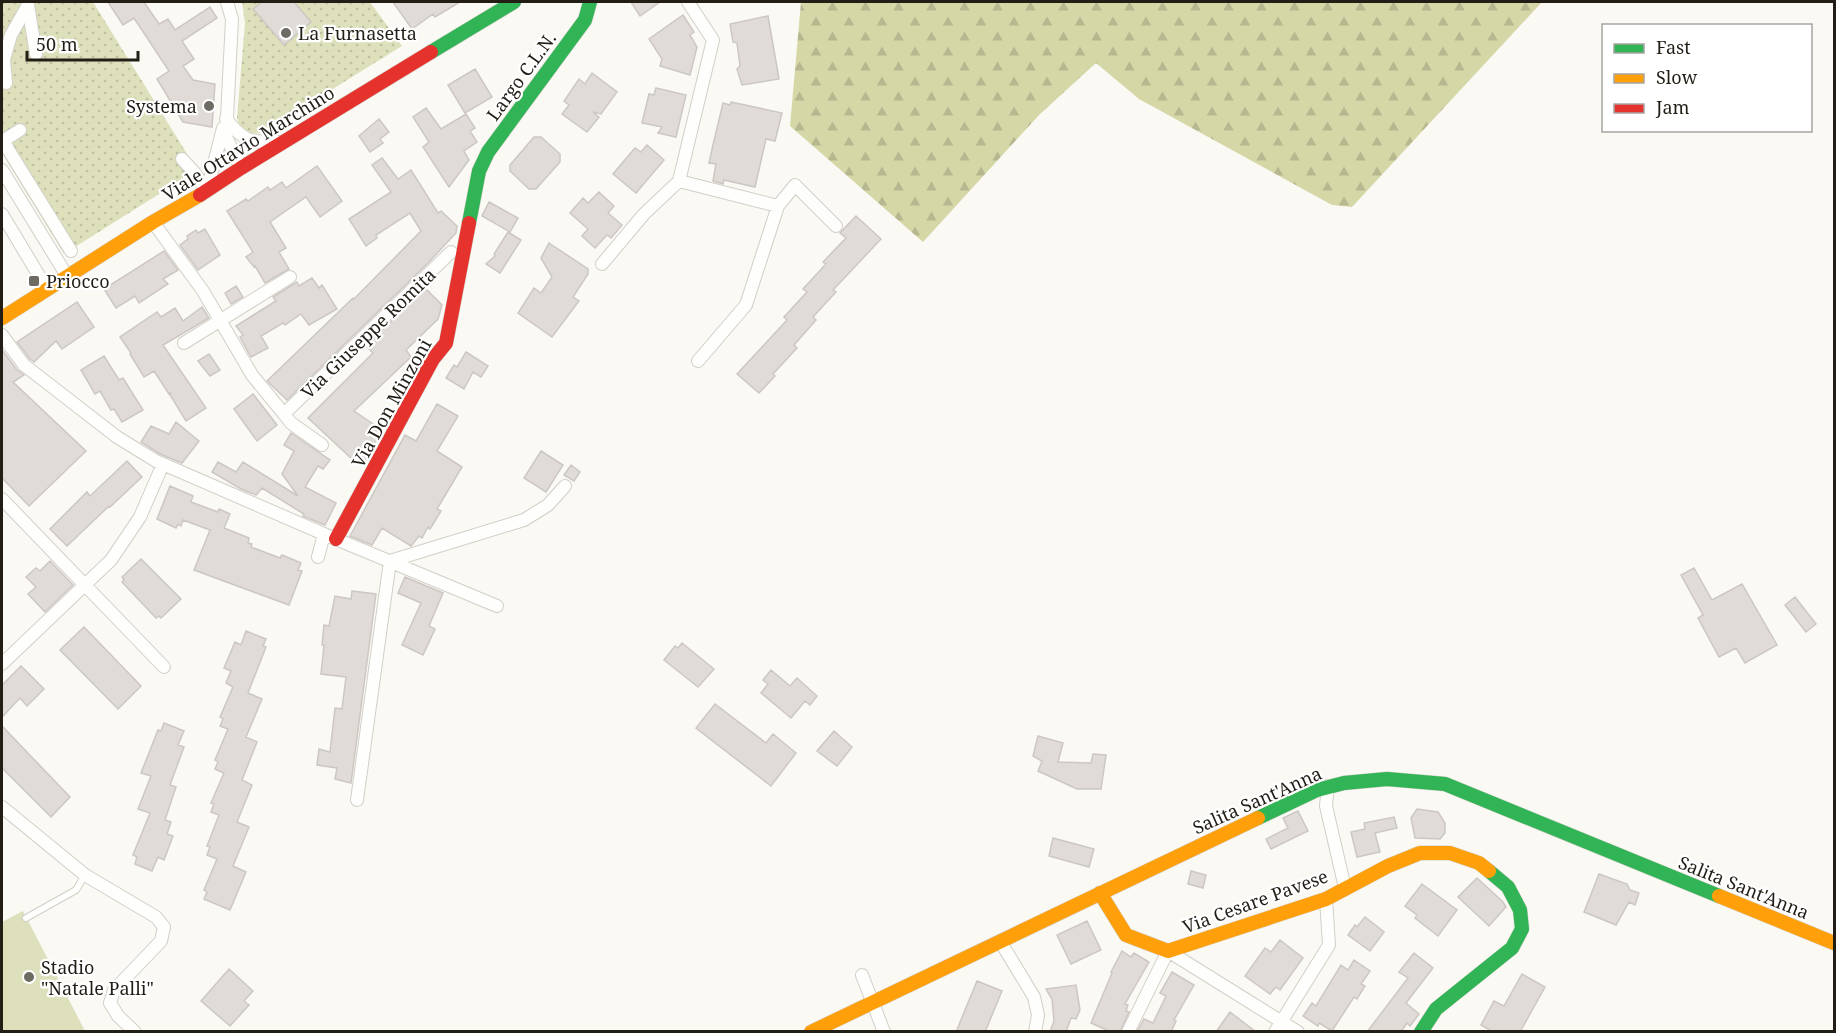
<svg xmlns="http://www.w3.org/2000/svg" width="1836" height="1033" font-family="'Noto Serif',serif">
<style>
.forest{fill:url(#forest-firs)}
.park{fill:url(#park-dots)}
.garden{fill:#dee0bc}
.building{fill:#e1dbd7;stroke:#ccc7c2;stroke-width:1.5}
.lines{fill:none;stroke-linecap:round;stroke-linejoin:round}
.lane-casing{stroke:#d1cfc7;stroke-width:8}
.street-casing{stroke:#d1cfc7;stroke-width:14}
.fast-casing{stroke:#d1cfc7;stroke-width:15}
.slow-casing{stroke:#d1cfc7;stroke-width:15}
.jam-casing{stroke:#d1cfc7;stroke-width:15}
.lane{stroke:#fefefd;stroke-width:6}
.street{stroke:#fefefd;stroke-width:12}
.fast{stroke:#30b455;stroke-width:14}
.slow{stroke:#ff9f0a;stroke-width:14}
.jam{stroke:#e5322d;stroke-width:14}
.poi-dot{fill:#6e6b63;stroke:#fff;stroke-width:2}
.labels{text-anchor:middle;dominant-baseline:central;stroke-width:4.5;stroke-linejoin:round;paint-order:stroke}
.poi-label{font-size:18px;fill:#221e15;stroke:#fff;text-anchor:start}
.street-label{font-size:18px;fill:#221e15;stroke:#fff}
</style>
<defs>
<pattern id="forest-firs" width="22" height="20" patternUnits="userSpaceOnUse" patternTransform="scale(1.5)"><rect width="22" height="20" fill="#d6d7a7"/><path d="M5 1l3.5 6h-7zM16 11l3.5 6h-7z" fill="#b7b88f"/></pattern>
<pattern id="park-dots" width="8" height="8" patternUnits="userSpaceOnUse" patternTransform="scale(1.5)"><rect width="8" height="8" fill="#dee0bc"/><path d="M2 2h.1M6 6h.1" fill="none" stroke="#bec0a1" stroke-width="1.8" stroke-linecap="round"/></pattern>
</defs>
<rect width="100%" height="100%" fill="#faf9f4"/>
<path class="forest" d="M801,2H1542L1352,207L1332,205L1139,99L1096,63L1039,115L923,242L790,126Z"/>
<path class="park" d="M2,2H93L197,170L64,254L2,153Z
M242,2H370L402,46L265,131C252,137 240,132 237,118L245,23Z"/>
<path class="garden" d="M23,911L85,1031L2,1032V922Z"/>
<path class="building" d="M108,2H144L159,24L168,19L175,30L210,7L217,18L182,41L194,59L183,66L193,80L215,84L212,127L183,122L157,79L169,71L134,18L123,25Z
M262,2H294L311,22L284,45L253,9Z
M393,2H460L435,17L433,14L412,29Z
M631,2H660L640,16Z
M683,15L694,32L690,35L697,47L690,75L660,66L662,59L649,39Z
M768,16L779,79L742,85L737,69L740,66L737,43L733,42L730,24Z
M475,69L492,97L465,113L448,85Z
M592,73L617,92L601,114L593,112L599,117L587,132L562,114L569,105L564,101L579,79L585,84Z
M656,88L686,95L676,137L658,133L662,127L642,123L649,94L654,95Z
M731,102L782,113L775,141L766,139L755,187L724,180L723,184L713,181L716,164L709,163L713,145L723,103L730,105Z
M426,108L441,129L466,114L475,128L470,131L477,142L464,151L469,160L449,187L423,147L429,142L413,117Z
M379,119L389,132L380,139L383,143L370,152L359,136Z
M534,137H541L560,154V162L536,189H529L510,171V165Z
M647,145L664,160L636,193L613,174L635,148L641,152Z
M382,158L398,179L411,170L438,213L441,211L457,226L456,233L427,264L287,400L267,381L353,298L354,299L421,231L410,213L376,235L377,238L366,246L349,219L391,192L372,165Z
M317,166L342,201L320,217L306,197L270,222L286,248L279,252L289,269L265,283L255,266L254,267L246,257L253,252L227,211L246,199L248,201L268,187L270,190L282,182L286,188Z
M599,192L614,206L608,213L622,225L611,238L607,235L595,248L582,236L588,229L570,213L583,198L588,203Z
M489,202L518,218L510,232L482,216Z
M856,216L881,239L833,290L836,292L813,317L816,320L794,345L797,348L773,374L775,376L759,393L737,374L787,320L784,317L807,292L803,289L826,264L823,262L846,238L840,233Z
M205,229L220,255L198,270L180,245L188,239L187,236L196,230L198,233Z
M508,232L521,240L500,273L486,264L495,256L494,254Z
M549,243L588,269V274L573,297L579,301L552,337L518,313L534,288L541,293L552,277L541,258Z
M164,251L178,270L163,279L168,284L139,303L135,296L116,308L104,289Z
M312,278L319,288L322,285L337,309L309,325L301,314L285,325L283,323L261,336L268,348L251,357L240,337L243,335L236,326L276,301L273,297L297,282L299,286Z
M236,286L243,297L231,304L225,293Z
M425,288L442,305L438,319L406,350L411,357L354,411L382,430L364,463L355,456L352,459L308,418L373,353L366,346Z
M77,302L94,327L62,349L56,341L34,362L30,359L17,342Z
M202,307L209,318L163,345L206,408L186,421L170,395L171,392L169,394L154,371L144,377L130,354L131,353L120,337L157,312L161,317L175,308L183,321Z
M3,351L17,370L24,375L13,382L86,451L29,506L2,478V352Z
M466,352L488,366L481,377L473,372L464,389L446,378L454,365L457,367Z
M209,354L220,370L210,376L198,361Z
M104,356L119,380L123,378L143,410L122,422L114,409L111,410L100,391L95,394L81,370Z
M253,394L277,425L257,441L234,409Z
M437,404L458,416L437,451L462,467L437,509L441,511L430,529L428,527L422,538L419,536L411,546L382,528L372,545L350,536L405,435L416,441Z
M176,422L199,441L182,463L160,454L141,442L151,426L169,434Z
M291,433L330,460L323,469L318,466L305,487L336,503L325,525L303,516L304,514L262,488L256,495L241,489L212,472L218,462L236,472L243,462L298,496L282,474L294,451L284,445Z
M541,451L563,465L546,492L524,478Z
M127,461L142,477L110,507L109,506L67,546L50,529L87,492L90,496Z
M571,465L580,472L574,481L564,475Z
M170,486L193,496L191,502L218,512L219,509L230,514L224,528L249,538L248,543L252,544L251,547L280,558L282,555L301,563L298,570L302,571L289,605L194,570L210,530L183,520L181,526L178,524L176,528L157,519Z
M141,559L181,599L161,618L159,616L156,618L122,582L124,580L122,577Z
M50,561L73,585L45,612L28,594L36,587L26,577L36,568L40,571Z
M1694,568L1712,600L1742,584L1777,645L1745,663L1736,648L1719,657L1698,618L1703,615L1681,575Z
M405,577L443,593L429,626L435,629L423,655L402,645L421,603L398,593Z
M352,591L376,594L351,783L335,779L337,768L317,765L319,749L330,752L335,708L342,709L346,677L321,674L324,645H322L324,625L329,626L335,596L351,599Z
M1795,597L1816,624L1806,632L1785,605Z
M84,627L141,686L118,709L60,650Z
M246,631L266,639L263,646L266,647L248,693L262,699L246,737L257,742L242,780L252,785L237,822L249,827L233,866L246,872L230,910L204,899L207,892L204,890L217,859L207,855L210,847L207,846L219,815L211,812L214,804L211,803L224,773L215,769L218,762L215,760L228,729L220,726L223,719L220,717L233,687L226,683L231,671L224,668L235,642L241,645Z
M682,643L714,669L698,687L664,660L675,646L678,648Z
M21,666L44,689L27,706L20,698L2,717V685Z
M771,670L790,686L797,678L817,696L810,705L805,701L791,718L761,693L768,684L763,680Z
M715,704L766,743L773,734L796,753L771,786L696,728Z
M164,723L184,731L178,745L184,747L170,785L176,787L165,820L171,822L167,834L173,836L164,860L158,857L152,871L135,864L137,857L133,855L150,813L138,809L151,776L141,773L158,730L161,731Z
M2,726L70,797L51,817L2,768Z
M834,731L852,747L837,766L817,751Z
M1038,736L1063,743L1058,762L1091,763L1093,754L1106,755L1101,789H1077L1038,771L1042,761L1033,756Z
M1417,809L1438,812L1445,823V833L1440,839L1415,838L1411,818Z
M1298,811L1308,831L1271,849L1266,839L1288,828L1283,818Z
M1394,817L1397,828L1375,833L1380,852L1357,857L1351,832L1365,829L1364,823Z
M1053,838L1094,849L1089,867L1049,856Z
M1191,871L1206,875L1203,888L1188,884Z
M1599,874L1627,884L1630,890L1639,893L1635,905L1629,902L1616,925L1584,912Z
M1477,878L1503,902L1506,907L1489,926L1458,897Z
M1422,884L1457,910L1438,936L1415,918L1417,915L1405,906Z
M1365,917L1384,932L1370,951L1348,935L1355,925L1357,927Z
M1087,921L1101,950L1071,964L1057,935Z
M1280,940L1303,958L1280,990L1276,987L1270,994L1245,976L1265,948L1271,952Z
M1122,951L1131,957L1134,953L1149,962L1125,1004L1128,1005L1126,1011L1129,1012L1120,1032H1111L1091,1023L1112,973L1111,972Z
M1414,953L1433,968L1406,1003L1419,1014L1410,1026L1407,1023L1401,1032H1367L1408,978L1399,972Z
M1354,960L1370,971L1361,984L1365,986L1357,999L1354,997L1332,1031L1319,1023L1318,1026L1303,1016L1312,1003L1316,1006L1341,965L1348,970Z
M229,969L253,991L244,1001L249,1005L230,1026L201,1001Z
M1172,972L1194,985L1174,1020L1176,1021L1171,1032H1137L1144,1019L1153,1023L1166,996L1160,993Z
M1522,974L1545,987L1520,1032H1493L1481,1025L1494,1001L1504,1006Z
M977,981L1002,991L985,1032H956Z
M1076,985L1080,1010L1076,1019L1071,1018L1066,1032H1050L1054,1021L1052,999L1046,989Z
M1230,1012L1256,1032H1216Z"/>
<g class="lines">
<g class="lane-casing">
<path id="lane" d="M26,918L76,890L85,875"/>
</g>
<g class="street-casing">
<path id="street" d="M227,2L232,19L226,137L241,168
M28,5L36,54
M6,83L4,59L11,35L28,5
M226,119C245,144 253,142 283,142
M20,130L3,141L71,251
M182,159L194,172L207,191
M2,170L67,276
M679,181L778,206
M207,191L223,128
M2,214L47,289
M153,222L203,291L252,375L284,414L451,252
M602,264L644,214L679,181L713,40L688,2
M2,335L24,365L117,437L156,461L324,534L497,606
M184,343L290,277
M698,361L746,305L778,206L795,185L836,226
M284,414L291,423L322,445
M2,499L164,667
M318,557L324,534
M2,664L111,560L140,517L163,464
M1328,786L1326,806L1345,888
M357,800L390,561L524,520L548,505L565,486
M2,807L85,875L156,917L164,927L161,941L114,990L110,1003L118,1016L135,1032
M1000,941L1034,997L1038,1015L1035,1032
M862,975L884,1032
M1128,1032L1168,951L1298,1032
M1275,1032L1329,945L1326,899"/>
</g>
<g class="fast-casing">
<path id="fast" d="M431,52L514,2
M469,223L479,171L488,152L585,20L590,2
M1258,818L1317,790L1344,783L1387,779L1445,784L1719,896
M1421,1032L1436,1009L1512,948L1522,929L1520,910L1508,887L1489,871"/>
</g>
<g class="slow-casing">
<path id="slow" d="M2,318L153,222L200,195
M1100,893L1126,935L1168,951L1326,899L1388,866L1420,853H1450L1479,863L1489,871
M1719,896L1834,943
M811,1032L1258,818"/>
</g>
<g class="jam-casing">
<path id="jam" d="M200,195L241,168L431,52
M336,539L433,359L446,343L469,223"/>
</g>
<use href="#lane" class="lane"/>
<use href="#street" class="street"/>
<use href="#fast" class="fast"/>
<use href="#slow" class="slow"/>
<use href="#jam" class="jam"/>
</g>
<g class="poi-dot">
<circle cx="286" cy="33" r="6"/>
<circle cx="209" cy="106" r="6"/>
<rect x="28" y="275" width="12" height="12" rx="3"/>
<circle cx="29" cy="977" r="6"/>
</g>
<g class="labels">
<g class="poi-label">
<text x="298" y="33">La Furnasetta</text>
<text x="197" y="106" text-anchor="end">Systema</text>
<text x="46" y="281">Priocco</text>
<text x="41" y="967">Stadio<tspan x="41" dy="21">"Natale Palli"</tspan></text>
</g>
<g class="street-label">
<text transform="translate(521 76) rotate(-54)">Largo C.L.N.</text>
<text transform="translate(248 143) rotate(-32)">Viale Ottavio Marchino</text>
<text transform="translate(368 333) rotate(-44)">Via Giuseppe Romita</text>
<text transform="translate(391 403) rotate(-61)">Via Don Minzoni</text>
<text transform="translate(1257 800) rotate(-24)">Salita Sant'Anna</text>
<text transform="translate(1744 887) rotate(22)">Salita Sant'Anna</text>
<text transform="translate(1255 901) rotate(-20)">Via Cesare Pavese</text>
</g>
</g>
<rect width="1836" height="1033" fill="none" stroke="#221e15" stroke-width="6"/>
<rect x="1602" y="24" width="210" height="108" fill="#ffffff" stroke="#a7a5a1" stroke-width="1.5"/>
<rect x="1614" y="44" width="30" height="9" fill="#30b455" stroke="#a7a5a1" stroke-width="1.5"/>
<text x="1656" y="54" font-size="18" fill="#221e15">Fast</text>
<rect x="1614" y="74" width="30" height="9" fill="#ff9f0a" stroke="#a7a5a1" stroke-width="1.5"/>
<text x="1656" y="84" font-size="18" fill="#221e15">Slow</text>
<rect x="1614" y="104" width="30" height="9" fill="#e5322d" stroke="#a7a5a1" stroke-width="1.5"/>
<text x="1656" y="114" font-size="18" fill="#221e15">Jam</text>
<path d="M27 51v9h111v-9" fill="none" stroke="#221e15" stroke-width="3"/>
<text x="36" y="51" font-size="18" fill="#221e15" stroke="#ffffff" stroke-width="4.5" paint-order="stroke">50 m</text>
</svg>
